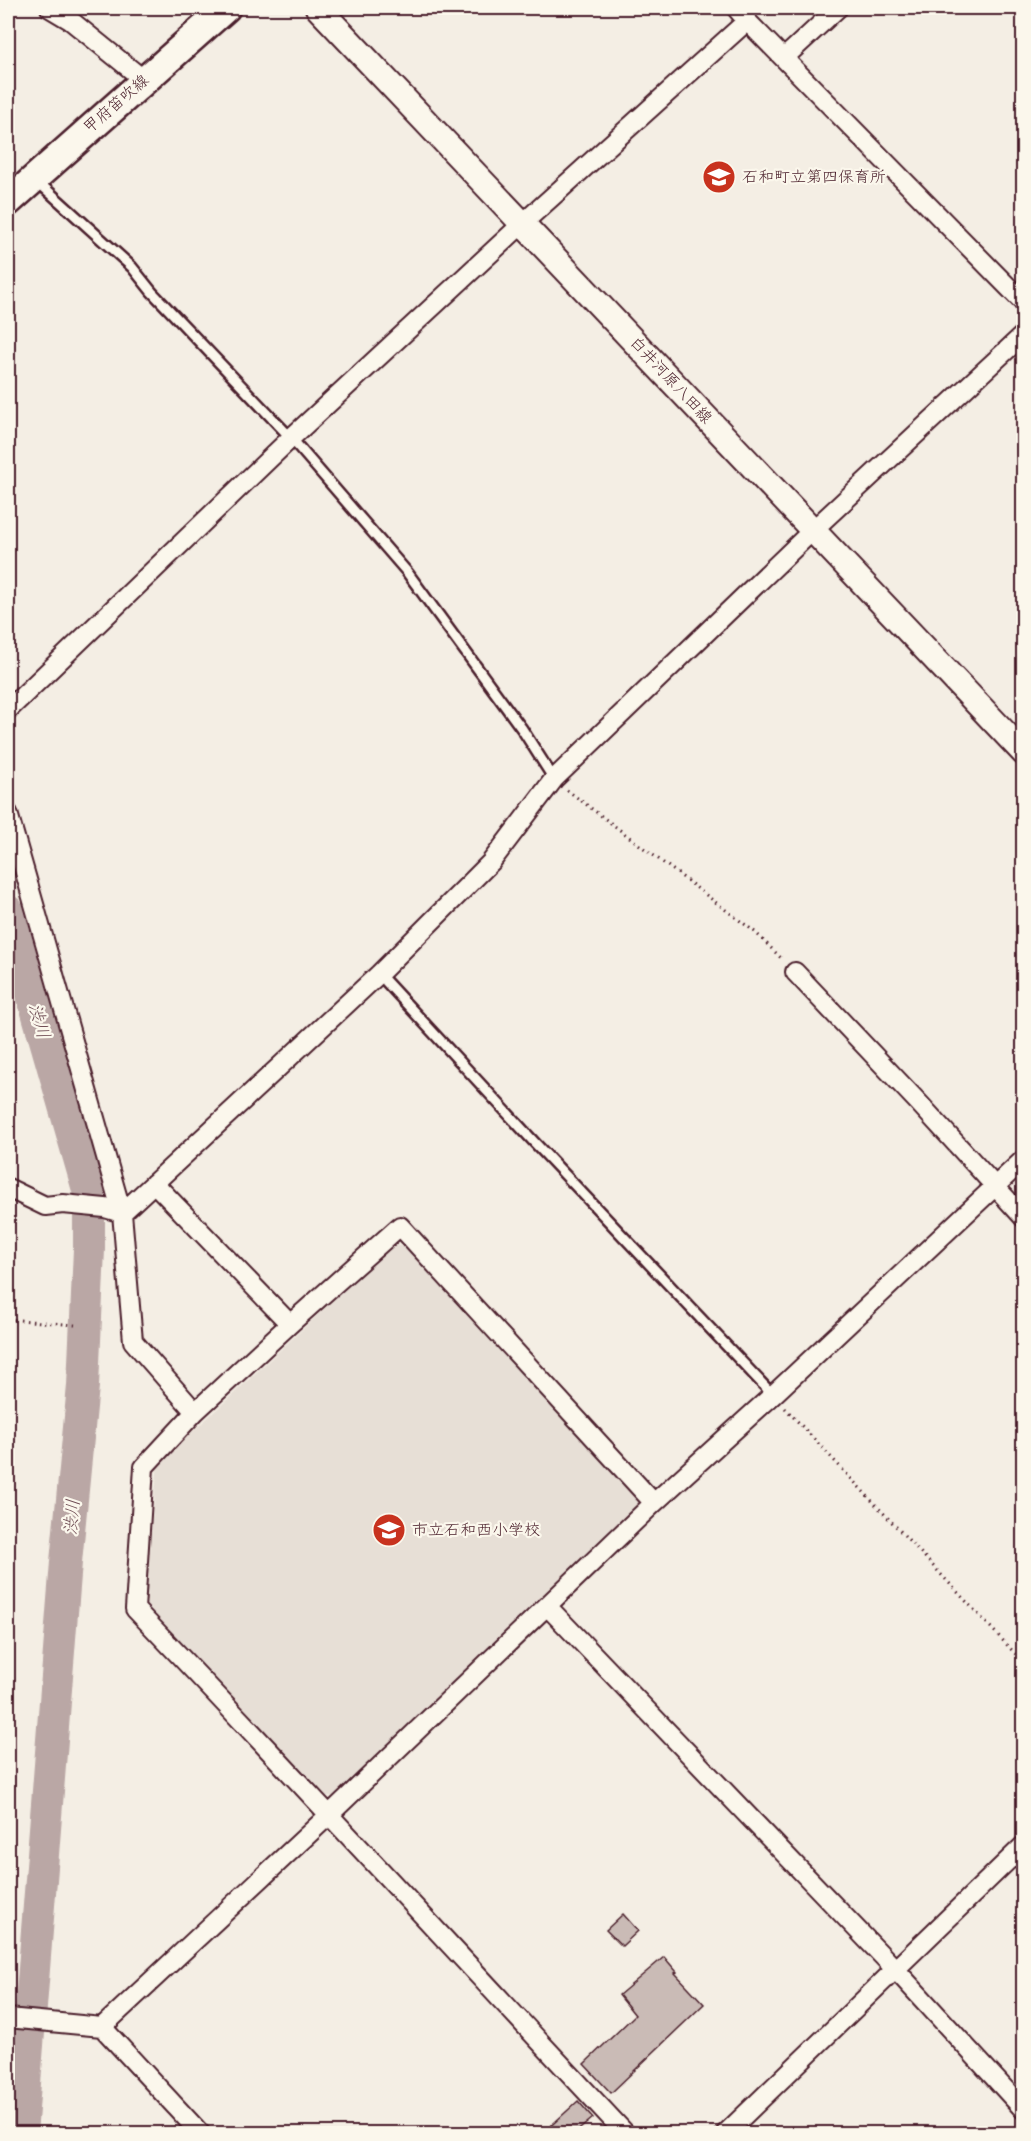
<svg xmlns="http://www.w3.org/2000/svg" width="1031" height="2141" font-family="Pangolin,'Klee One',sans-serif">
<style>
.built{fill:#e7dfd6}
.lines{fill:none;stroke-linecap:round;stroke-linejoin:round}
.river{stroke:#baa7a5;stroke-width:32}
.building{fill:#cabbb6;stroke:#4a1f2b;stroke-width:1.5}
.lane-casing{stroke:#4a1f2b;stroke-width:14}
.street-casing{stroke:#4a1f2b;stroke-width:22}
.secondary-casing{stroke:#4a1f2b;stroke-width:28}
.primary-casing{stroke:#4a1f2b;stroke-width:32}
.path{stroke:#4a1f2b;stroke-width:3;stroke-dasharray:1.5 4.5;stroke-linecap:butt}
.lane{stroke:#fbf7ec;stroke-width:9}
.street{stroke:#fbf7ec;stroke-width:18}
.secondary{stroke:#fbf7ec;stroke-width:24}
.primary{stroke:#fbf7ec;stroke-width:27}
.labels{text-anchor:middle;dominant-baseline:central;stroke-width:4.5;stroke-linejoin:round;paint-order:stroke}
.street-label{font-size:16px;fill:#4a1f2b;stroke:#fbf7ec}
.poi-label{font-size:16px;fill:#4a1f2b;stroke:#fbf7ec;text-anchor:start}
.water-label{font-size:18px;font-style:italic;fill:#714f56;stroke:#fbf7ec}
</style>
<rect width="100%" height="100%" fill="#f4eee4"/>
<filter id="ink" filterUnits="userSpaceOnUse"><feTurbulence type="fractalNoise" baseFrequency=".0167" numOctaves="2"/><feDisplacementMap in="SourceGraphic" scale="12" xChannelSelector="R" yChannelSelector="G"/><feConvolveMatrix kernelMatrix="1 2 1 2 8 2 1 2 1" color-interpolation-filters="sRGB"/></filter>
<g filter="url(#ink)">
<path class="built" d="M393,1245H407L639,1499L638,1511L337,1796H325L143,1602L158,1464Z"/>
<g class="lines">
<path class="river" d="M8,911L89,1193V1249L83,1386L66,1562L21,2134"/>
</g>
<path class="building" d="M623,1914L638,1931L622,1946L606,1930Z
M664,1957L677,1972L675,1973L704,2004L611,2093L584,2064L635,2015L619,1995Z
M578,2101L593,2118L575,2133H543Z"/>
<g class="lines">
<g class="lane-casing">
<path id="lane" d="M37,181L132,267L152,292L291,438L407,572L522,729L554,779
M379,974L535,1143L773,1395"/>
</g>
<g class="street-casing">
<path id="street" d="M50,8L70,20L144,80
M736,8L747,21L1024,303
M784,58L838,8
M8,710L291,438L522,224L747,21
M8,813L122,1213L133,1341L195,1412
M795,972L918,1102L1024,1218
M154,1183L290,1324
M8,1188L45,1206L63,1204L105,1208L122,1213
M122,1213L379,974L491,862L554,779L813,530L1024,334
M547,1606L895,1969L1024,2110
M8,2018L102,2027L201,2134
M102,2027L328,1816L654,1503L773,1395L1024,1159
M626,2134C462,1959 301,1782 135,1609L144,1467L195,1412L290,1324L400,1226L654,1503
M725,2134L1024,1845"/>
</g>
<g class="secondary-casing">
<path id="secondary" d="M318,8L1024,753"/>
</g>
<g class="primary-casing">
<path id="primary" d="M8,202L226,8"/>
</g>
<path class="path" d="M567,790L755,932L783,960
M8,1319L75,1325
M785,1408L1024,1663"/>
<use href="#lane" class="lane"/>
<use href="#street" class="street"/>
<use href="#secondary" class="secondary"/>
<use href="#primary" class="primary"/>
</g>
</g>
<defs>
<g id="school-disc" transform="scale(1.725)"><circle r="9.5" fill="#c8321e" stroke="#fbf7ec"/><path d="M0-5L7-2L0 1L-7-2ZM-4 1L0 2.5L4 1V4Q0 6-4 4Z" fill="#fff"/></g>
</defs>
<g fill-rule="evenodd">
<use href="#school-disc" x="719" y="177"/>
<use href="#school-disc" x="389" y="1530"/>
</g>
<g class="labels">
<g class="street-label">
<text transform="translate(116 104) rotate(-41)">甲府笛吹線</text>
<text transform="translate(671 380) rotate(47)">白井河原八田線</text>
</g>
<g class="poi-label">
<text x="742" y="177">石和町立第四保育所</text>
<text x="412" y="1530">市立石和西小学校</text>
</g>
<g class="water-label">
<text transform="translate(39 1021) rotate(74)">渋川</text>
<text transform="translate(72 1517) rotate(-85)">渋川</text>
</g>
</g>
<rect width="1031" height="2141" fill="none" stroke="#fbf7ec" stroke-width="30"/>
<rect x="15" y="15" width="1001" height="2111" fill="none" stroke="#4a1f2b" stroke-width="2" filter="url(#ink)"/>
</svg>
